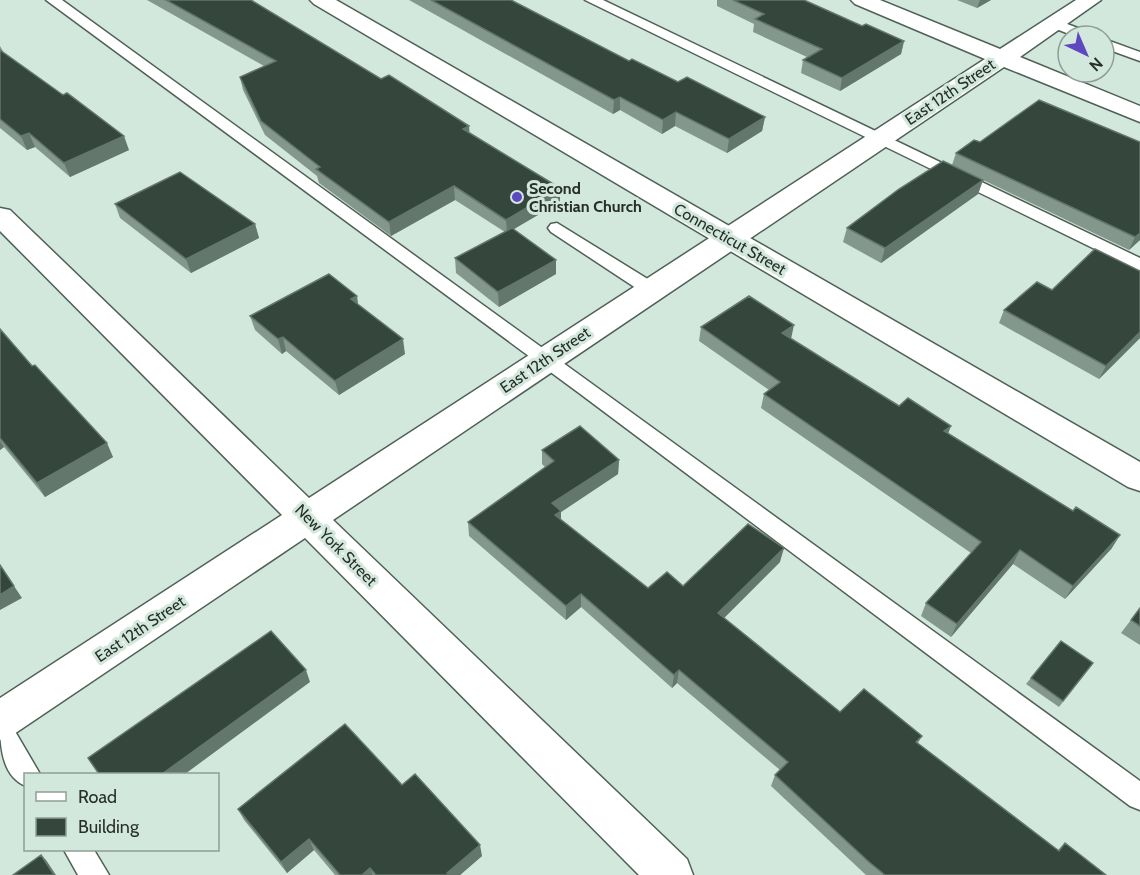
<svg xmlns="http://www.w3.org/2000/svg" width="1140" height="875" font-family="Cabin,sans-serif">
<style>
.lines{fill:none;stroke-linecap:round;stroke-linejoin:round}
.service-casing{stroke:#4f6157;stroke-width:3}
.minor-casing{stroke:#4f6157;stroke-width:3}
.tertiary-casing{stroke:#4f6157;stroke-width:3}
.service{fill:#fff;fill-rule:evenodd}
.minor{fill:#fff;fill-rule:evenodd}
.tertiary{fill:#fff;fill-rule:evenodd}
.wall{fill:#84978c}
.shaded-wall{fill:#64776c}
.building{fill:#35463c;stroke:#64776c;stroke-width:1.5}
.poi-dot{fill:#5d48c0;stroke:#d3e8dc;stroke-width:2}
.labels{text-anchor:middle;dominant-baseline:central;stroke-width:6;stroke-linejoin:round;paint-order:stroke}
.street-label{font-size:16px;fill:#272f2a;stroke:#d3e8dc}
.poi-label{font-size:16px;font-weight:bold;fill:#272f2a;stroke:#d3e8dc;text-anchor:start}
</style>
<rect width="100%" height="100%" fill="#d3e8dc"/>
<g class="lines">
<g class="service-casing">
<path id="service" d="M46,0H62L1140,781V810L1130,806L579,393Z
M585,0H603L1140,258V271Z
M1054,19L1091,33L1093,36H1074L1049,26V20Z
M1104,39L1140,52V61L1104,48Z
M557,223L659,286L661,290L659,294H645L551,232L548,228L551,224Z
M0,717L9,721L40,774H26V786C0,776 0,741 0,717Z
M64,850H94L109,875H78Z"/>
</g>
<g class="minor-casing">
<path id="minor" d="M851,0H880L1000,49L1076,0H1101L1020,57L1140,106V122L1004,67L333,520L687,859L693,875H639L305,538L14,734L0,740V698L282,515L0,231V208L10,210L309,498L985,59L855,4Z"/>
</g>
<g class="tertiary-casing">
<path id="tertiary" d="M310,0H336L1140,462V491L1128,487L314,4Z"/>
</g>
<use href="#service" class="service"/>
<use href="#minor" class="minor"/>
<use href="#tertiary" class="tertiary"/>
</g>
<path class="wall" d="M147,0H251L470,133L560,202L514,229L556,274L499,307L456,273L455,258L505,232L455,200L391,236L319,183L317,176L265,135L243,90L240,77L264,66Z
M409,0H511L629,61L678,82L765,117L762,131L727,153L675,126L662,134L620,110L613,114Z
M717,0H804L862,26L904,41L901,54L840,91L801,73L803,60L807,57L753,32L754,24L717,6Z
M957,0H991L977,8Z
M0,46L4,53L129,150L70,177L35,147L27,150L0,128Z
M980,142H1140V240L1129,250L952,165L956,153Z
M983,180L978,194L881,263L843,242L847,228Z
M115,204L255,224L259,238L191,273L120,218Z
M1140,271V338L1099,379L999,323L1004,310Z
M358,305L405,354L339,395L286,351L282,354L255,330L250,316Z
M701,327L791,339L899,406L948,433L1112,548L1065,599L1013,564L951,637L921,616L926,603L971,553L761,408L764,394L769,390L699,341Z
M0,329L113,457L45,497L4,447L0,450Z
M542,450L619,460L618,474L561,512V520L648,588L683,586L780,562L724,618L840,712L922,736L918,743L1058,850L1065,843L1106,875H866L771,786L775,775L780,770L677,683L672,688L581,607L566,620L469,536L468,522L545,467L542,464Z
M1140,608V645L1121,633Z
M1093,663L1059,707L1026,684L1031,678Z
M402,785L482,856L460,875H335L314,850L287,873L244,820L238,809Z"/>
<path class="shaded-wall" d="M980,0H991L977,8Z
M904,41L901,54L840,91L842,78Z
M620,97V110L613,114L614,100Z
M676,112L675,126L662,134L663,120Z
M765,117L762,131L727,153L729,139Z
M469,126L470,139L463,129Z
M29,133L35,147L27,150L21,136Z
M124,136L129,150L70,177L64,163Z
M983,180L978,194L881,263L885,248Z
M454,186L455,200L391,236L389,222Z
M560,188V202L507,233L506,220Z
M255,224L259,238L191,273L186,259Z
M1140,233V240L1129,250L1135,237Z
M556,260V274L499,307L498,292Z
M357,296L359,310L351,299Z
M794,325L791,339L782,333Z
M1140,332V338L1099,379L1106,366Z
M283,337L286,351L282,354L278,339Z
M403,339L405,354L339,395L335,381Z
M951,426L946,439L944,431Z
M0,441L4,447L0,450Z
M107,443L113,457L45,497L37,483Z
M619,460L618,474L561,512V524L555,529L552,503Z
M1120,535L1112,548L1065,599L1073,586Z
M784,548L780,562L716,626L718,613Z
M1020,550L1013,564L951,637L957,624Z
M14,586L22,598L0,610V595Z
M581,594V607L566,620V606Z
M306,670L310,682L185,774H162Z
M679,670L677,683L672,688L674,675Z
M309,839L314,850L287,873L281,862Z
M480,845L482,856L460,875H447V873Z
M41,855L46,860L56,875H54Z
M370,868L373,875H362Z"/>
<path class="building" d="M166,0H251L381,79L389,75L469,126L463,129L560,188L506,220L454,186L389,222L316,169L320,167L261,121L240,77L276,61Z
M431,0H511L629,61L632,59L678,82L687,77L765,117L729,139L676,112L663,120L620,97L614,100Z
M733,0H804L862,26L866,24L904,41L842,78L803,60L822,49L755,19L764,14Z
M0,50L63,95L67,93L124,136L64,163L29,133L21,136L0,119Z
M1039,100L1140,142V233L1135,237L956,153L974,140L980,142Z
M943,161L983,180L885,248L847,228L899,189Z
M180,172L255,224L186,259L115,204Z
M512,228L556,260L498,292L455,258Z
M1095,249L1140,271V332L1106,366L1004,310L1037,282L1052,290Z
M329,274L357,296L351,299L403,339L335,381L283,337L278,339L250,316Z
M749,296L794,325L782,333L899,406L908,398L951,426L944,431L1073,511L1076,507L1120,535L1073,586L1020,550L957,624L926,603L981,542L764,394L780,382L701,327Z
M0,329L32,366L35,365L107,443L37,483L0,438Z
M580,426L619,460L552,503L561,511L555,515L648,588L667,572L683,586L748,524L784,548L718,613L840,712L864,689L922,736L916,742L1059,851L1065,843L1106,875H885L869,862L775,775L788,762L679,670L674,675L581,594L566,606L468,522L554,461L542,450Z
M0,565L14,586L0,595Z
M1140,608V626L1131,620Z
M271,631L306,670L162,774H99L88,758Z
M1061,641L1093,663L1063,701L1031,678Z
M345,724L402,785L415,774L480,845L447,873L449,875H376L370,868L362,875H340L309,839L281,862L238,809Z
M41,855L54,875H13Z"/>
<circle class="poi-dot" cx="517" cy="197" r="6"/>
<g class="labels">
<g class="street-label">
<text transform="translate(950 92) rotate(-34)">East 12th Street</text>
<text transform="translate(730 239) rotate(30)">Connecticut Street</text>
<text transform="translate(545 360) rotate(-34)">East 12th Street</text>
<text transform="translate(336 545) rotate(45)">New York Street</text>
<text transform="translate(140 629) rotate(-34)">East 12th Street</text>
</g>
<g class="poi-label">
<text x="529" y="188">Second<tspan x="529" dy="18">Christian Church</tspan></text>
</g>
</g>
<rect x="24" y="773" width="195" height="78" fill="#d3e8dc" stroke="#8e9e95" stroke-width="1.5"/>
<rect x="36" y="792" width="30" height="9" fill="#ffffff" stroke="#8e9e95" stroke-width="1.5"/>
<text x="78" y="803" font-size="18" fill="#272f2a">Road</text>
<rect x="36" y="818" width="30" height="18" fill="#35463c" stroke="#8e9e95" stroke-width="1.5"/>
<text x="78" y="833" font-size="18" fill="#272f2a">Building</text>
<g transform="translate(1086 54) rotate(136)"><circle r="28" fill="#d3e8dc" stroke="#8e9e95" stroke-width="1.5"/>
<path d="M0-4.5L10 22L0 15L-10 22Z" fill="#5d48c0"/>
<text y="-9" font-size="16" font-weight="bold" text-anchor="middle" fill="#272f2a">N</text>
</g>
</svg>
